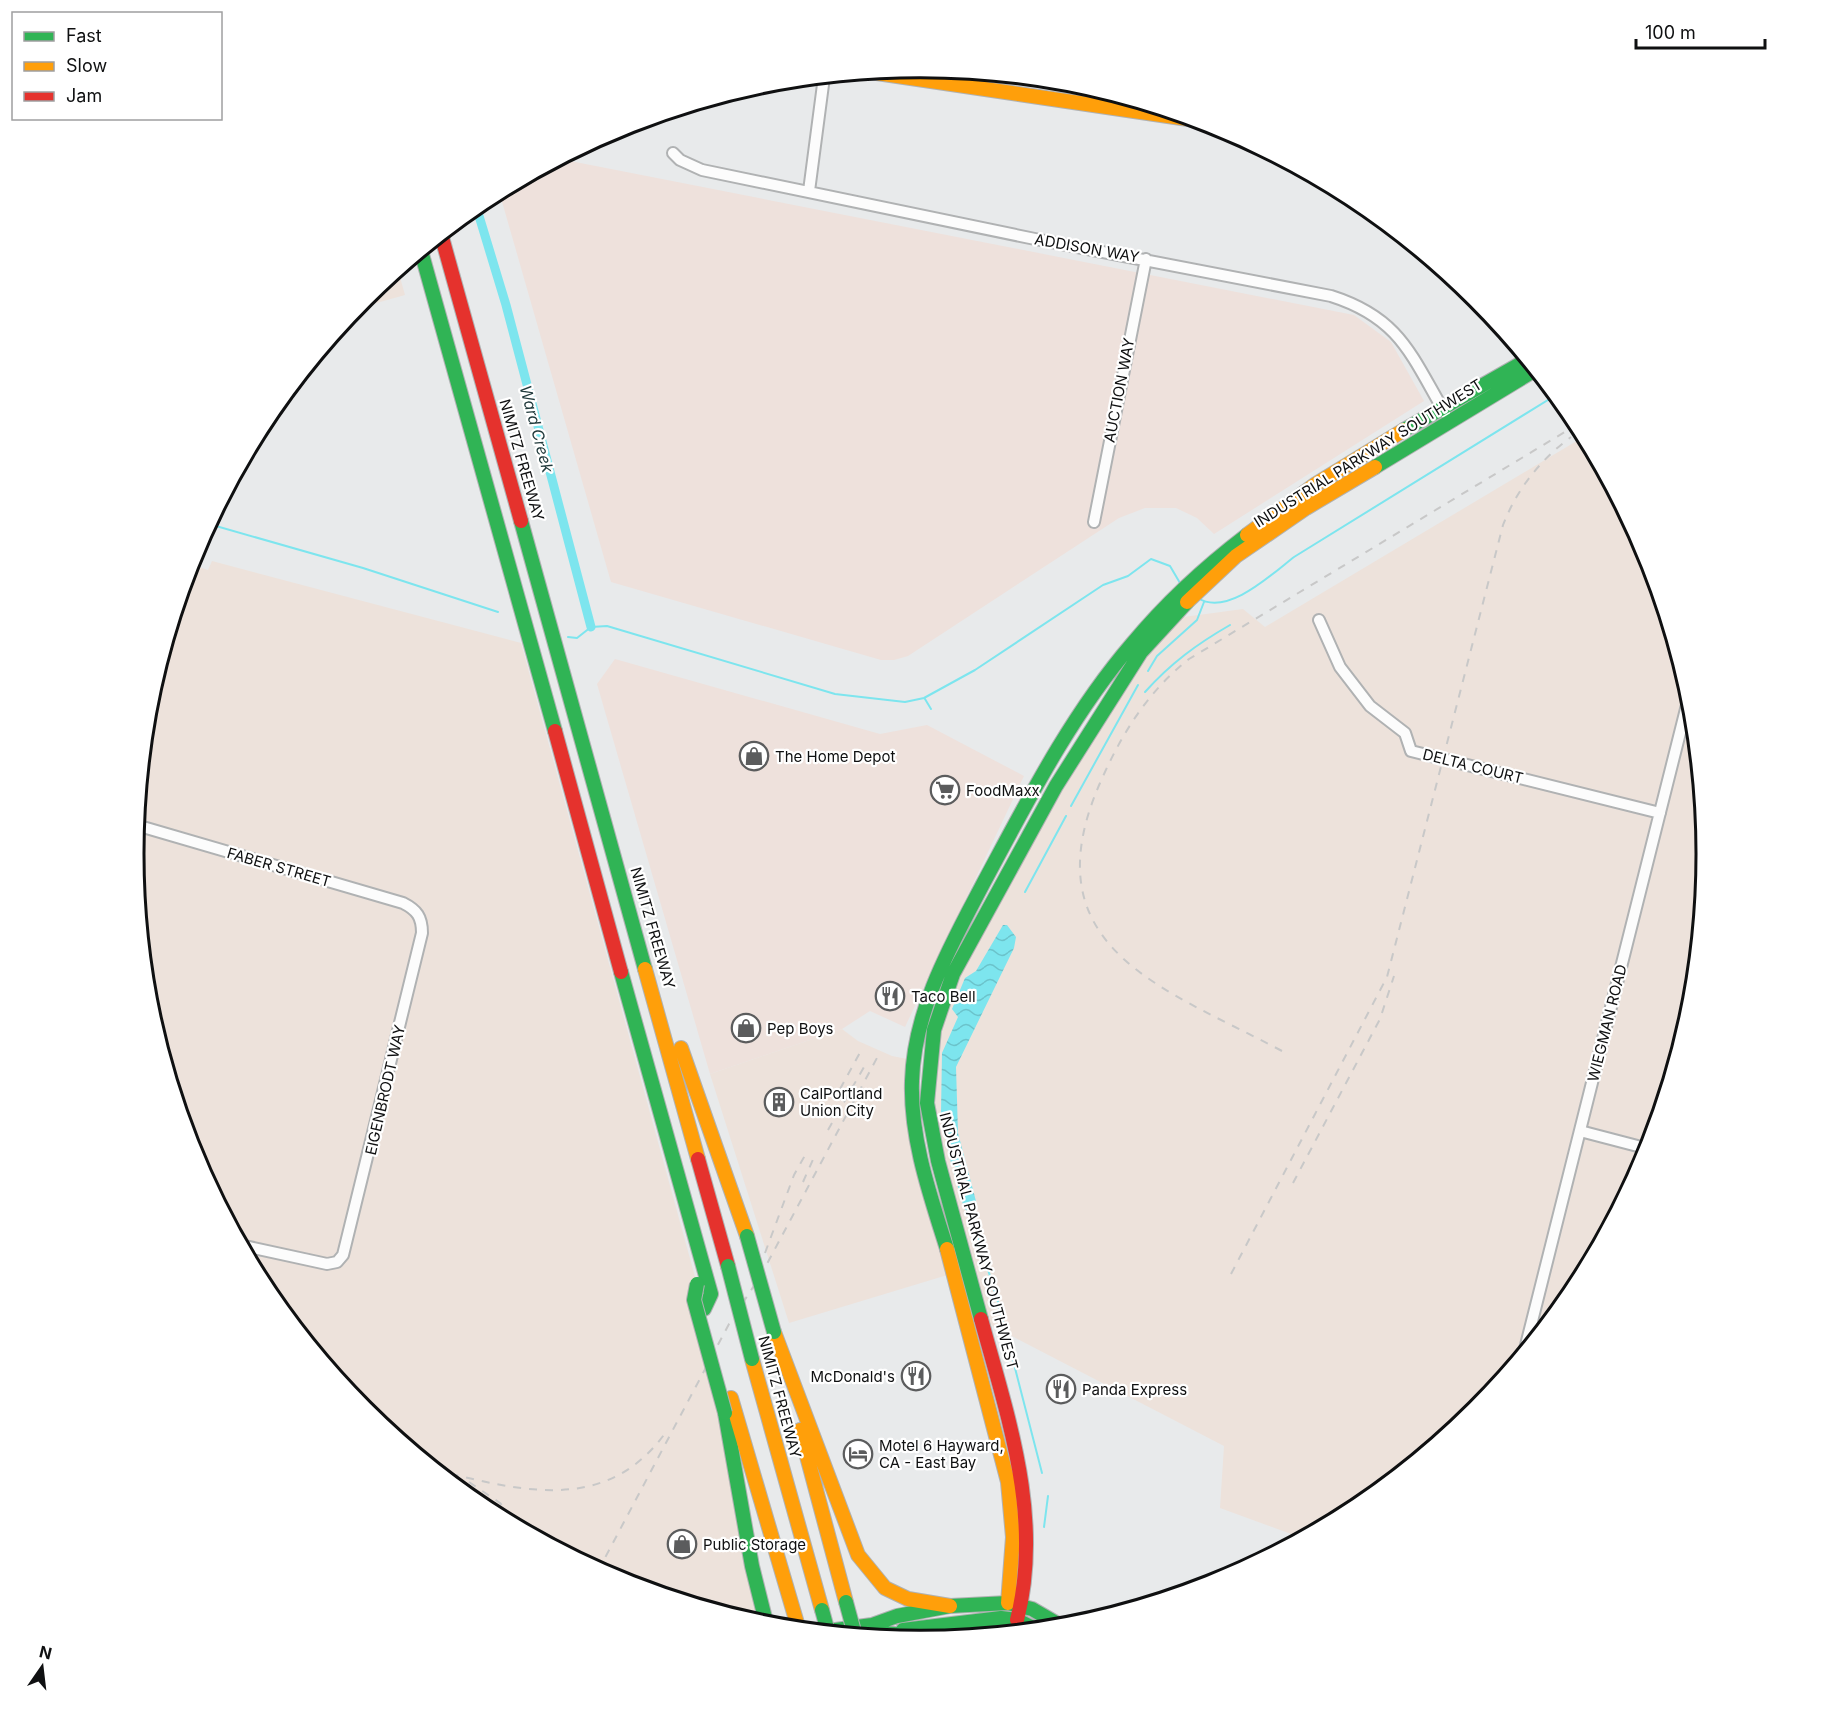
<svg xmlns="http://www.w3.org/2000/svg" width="1840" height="1709" font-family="Inter,sans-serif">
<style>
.commercial{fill:#eee1dc}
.industrial{fill:#ede2db}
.water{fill:url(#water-waves)}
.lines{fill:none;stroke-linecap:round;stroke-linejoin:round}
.stream{stroke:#7de5ee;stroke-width:2}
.canal{stroke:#7de5ee;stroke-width:9}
.street-casing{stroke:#b0b2b3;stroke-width:14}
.fast-casing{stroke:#b0b2b3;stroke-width:16}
.slow-casing{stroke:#b0b2b3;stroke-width:16}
.jam-casing{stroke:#b0b2b3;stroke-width:16}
.street{stroke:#fcfcfc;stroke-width:10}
.fast{stroke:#30b455;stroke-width:14}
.slow{stroke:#ff9f0a;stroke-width:14}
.jam{stroke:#e5322d;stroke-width:14}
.rail{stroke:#c8c8c8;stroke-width:2;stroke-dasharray:8 8;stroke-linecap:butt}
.fast-bridge-casing{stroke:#b0b2b3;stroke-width:16;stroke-linecap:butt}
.fast-bridge{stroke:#30b455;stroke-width:14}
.labels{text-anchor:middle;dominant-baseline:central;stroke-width:4.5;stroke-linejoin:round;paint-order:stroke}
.street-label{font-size:15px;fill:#0f1011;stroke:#fff}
.poi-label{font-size:15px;fill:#0f1011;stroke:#fff;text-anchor:start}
.water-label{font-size:16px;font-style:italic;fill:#223b3d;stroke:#fff}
.rim{fill:none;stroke:#0f1011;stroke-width:3}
</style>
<defs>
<pattern id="water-waves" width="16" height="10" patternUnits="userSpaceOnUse" patternTransform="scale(1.5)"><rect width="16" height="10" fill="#7de5ee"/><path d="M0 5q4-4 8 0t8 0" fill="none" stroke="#6bc3cb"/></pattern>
</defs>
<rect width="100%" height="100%" fill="#e8eaeb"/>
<path class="commercial" d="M560,159L1354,315L1391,342L1424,401L1214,534L1197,518L1176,508H1145L1119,518L908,656L894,660H881L611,582L499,191Z
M615,659L880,734L927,725L1024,776L905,1027L870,1011L842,1029L710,1074L597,684Z"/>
<path class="industrial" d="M398,270L405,295L355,309L364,298Z
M1585,436L1647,554L1692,701L1707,855L1692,1008L1647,1156L1574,1292L1476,1411L1357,1509L1302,1538L1220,1508L1224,1446L981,1320L938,1161L931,1048L953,974L1056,786L1169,619L1243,609L1265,627Z
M212,561L521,643L697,1284L767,1626L619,1581L482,1509L363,1411L265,1291L193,1155L148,1008L133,854L148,701L190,564L208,570Z
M842,1029L858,1041L892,1056L912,1060V1108L954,1273L789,1323L710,1074Z"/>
<path class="water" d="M1003,925H1007L1016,937L1014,948L956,1067L958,1133L977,1205L976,1210L968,1212L964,1208L954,1173L956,1168L951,1163L942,1118L938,1117L941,1112L942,1053L958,1017L952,1009L965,978L976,971Z"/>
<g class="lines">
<path class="stream" d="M209,524L363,568L498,612
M1198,598C1227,617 1272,574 1294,557L1556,395
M568,637L577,638L591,627L607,626L835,694L905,702L924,698L975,670L1103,585L1128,576L1151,559L1170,566L1180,583
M1148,671L1157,656L1197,620L1204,602
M1145,692C1171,663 1197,644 1230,625
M925,699L931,709
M1071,806L1138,685
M1025,892L1066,816
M977,1234L998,1302L1042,1473
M1044,1527L1048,1496"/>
<path class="canal" d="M476,206L506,305L591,627"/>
<g class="street-casing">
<path id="street" d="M673,153L680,160L702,170L1035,239L1331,296C1400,318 1411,355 1445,413
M809,191L824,77
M1094,522L1146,259
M1319,620L1340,667L1370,706L1405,733L1411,751L1660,813
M136,825L403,903C417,910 422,917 422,933L343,1255L337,1262L327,1264L240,1245
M1580,1131L1649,1149
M1524,1353L1690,693"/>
</g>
<g class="fast-casing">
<path id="fast" d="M1031,78L1085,86
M421,251L555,731
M1404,430L1527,360
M1375,467L1535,370
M521,521L645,969
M621,972L711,1294L704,1309
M947,1249C930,1195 910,1138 912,1081C914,1009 951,945 984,882C1028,800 1071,715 1132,644C1166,603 1205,567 1247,535
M981,1319L938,1161L927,1103L934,1030L953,974L1056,786L1141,652L1187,602
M725,1413L752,1566L767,1626
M903,1630L1001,1618L1017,1620L1037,1630
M821,1632L872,1625L897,1616L950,1606L1008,1603L1032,1609L1063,1627
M1015,1632L1017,1620
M883,1633L949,1639"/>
</g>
<g class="slow-casing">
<path id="slow" d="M870,72L1195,120
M1247,535L1316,484L1404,430
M1187,602L1236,556L1306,508L1375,467
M645,969L698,1159
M681,1048L747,1236
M947,1249L1008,1482L1013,1537L1008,1603
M774,1332L858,1555L885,1588L908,1599L950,1606
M752,1359L822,1610
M731,1398L799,1630
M800,1430L846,1602"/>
</g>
<g class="jam-casing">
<path id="jam" d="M441,234L521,521
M555,731L621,972
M698,1159L728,1266
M981,1319C1008,1418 1043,1517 1017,1620"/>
</g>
<use href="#street" class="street"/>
<use href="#fast" class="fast"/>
<use href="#slow" class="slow"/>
<use href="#jam" class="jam"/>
<path class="rail" d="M1282,1051C1164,988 1028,948 1100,783C1121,735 1147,692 1189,659L1578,424
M840,1089L863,1047
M828,1130L864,1067
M803,1182L815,1155
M1293,1183L1380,1019L1394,976
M765,1253L794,1175L808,1150
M1231,1274L1387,977L1503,525C1517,489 1540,460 1571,437
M435,1470C518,1490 606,1516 666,1432
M469,1482L500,1503L525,1531
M598,1571L729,1324L761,1275L878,1056"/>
<g class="fast-bridge-casing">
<path id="fast-bridge" d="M747,1236L774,1332
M728,1266L752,1359
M697,1284L694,1300L725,1413
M846,1602L855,1635
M822,1610L828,1632"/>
</g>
<use href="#fast-bridge" class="fast-bridge"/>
</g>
<defs>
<g id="shop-ring" transform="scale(1.5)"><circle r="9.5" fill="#fff" stroke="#5b5c5d" stroke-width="1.5"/><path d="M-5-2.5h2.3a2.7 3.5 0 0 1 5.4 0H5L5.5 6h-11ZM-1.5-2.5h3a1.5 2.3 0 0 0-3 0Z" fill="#5b5c5d"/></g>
<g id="supermarket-ring" transform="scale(1.5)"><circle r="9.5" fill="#fff" stroke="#5b5c5d" stroke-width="1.5"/><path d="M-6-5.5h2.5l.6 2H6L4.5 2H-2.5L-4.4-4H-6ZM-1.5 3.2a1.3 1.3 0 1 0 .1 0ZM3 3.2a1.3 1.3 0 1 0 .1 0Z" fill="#5b5c5d"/></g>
<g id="restaurant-ring" transform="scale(1.5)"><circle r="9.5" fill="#fff" stroke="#5b5c5d" stroke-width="1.5"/><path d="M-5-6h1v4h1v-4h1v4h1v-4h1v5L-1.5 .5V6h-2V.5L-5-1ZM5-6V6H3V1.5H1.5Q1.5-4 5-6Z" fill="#5b5c5d"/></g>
<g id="building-ring" transform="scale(1.5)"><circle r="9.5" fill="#fff" stroke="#5b5c5d" stroke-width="1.5"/><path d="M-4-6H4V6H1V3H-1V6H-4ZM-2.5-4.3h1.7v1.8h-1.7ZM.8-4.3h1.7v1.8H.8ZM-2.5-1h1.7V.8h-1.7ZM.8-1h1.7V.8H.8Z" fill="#5b5c5d"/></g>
<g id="hotel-ring" transform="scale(1.5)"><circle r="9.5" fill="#fff" stroke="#5b5c5d" stroke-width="1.5"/><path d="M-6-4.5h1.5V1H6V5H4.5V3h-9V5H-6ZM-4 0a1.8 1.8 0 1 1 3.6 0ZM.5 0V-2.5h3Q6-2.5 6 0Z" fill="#5b5c5d"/></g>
</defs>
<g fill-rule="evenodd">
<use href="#shop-ring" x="754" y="756"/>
<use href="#supermarket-ring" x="945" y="790"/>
<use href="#restaurant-ring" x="890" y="996"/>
<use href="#shop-ring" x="746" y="1028"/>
<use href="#building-ring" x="779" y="1102"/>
<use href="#restaurant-ring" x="916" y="1376"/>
<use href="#restaurant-ring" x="1061" y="1389"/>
<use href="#hotel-ring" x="858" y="1454"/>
<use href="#shop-ring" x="682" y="1544"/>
</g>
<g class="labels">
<g class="street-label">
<text transform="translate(1087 248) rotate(10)">ADDISON WAY</text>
<text transform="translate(1119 390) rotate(-79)">AUCTION WAY</text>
<text transform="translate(1368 453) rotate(-32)">INDUSTRIAL PARKWAY SOUTHWEST</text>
<text transform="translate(522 460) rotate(74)">NIMITZ FREEWAY</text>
<text transform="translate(1473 766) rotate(14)">DELTA COURT</text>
<text transform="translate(279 867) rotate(16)">FABER STREET</text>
<text transform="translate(653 928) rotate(74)">NIMITZ FREEWAY</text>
<text transform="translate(1607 1023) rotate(-76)">WIEGMAN ROAD</text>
<text transform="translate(385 1090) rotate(-77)">EIGENBRODT WAY</text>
<text transform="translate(979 1241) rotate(75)">INDUSTRIAL PARKWAY SOUTHWEST</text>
<text transform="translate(780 1397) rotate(75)">NIMITZ FREEWAY</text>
</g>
<g class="poi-label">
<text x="775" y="756">The Home Depot</text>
<text x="966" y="790">FoodMaxx</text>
<text x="911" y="996">Taco Bell</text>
<text x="767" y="1028">Pep Boys</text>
<text x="800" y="1093">CalPortland<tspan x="800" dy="17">Union City</tspan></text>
<text x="895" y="1376" text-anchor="end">McDonald's</text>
<text x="1082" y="1389">Panda Express</text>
<text x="879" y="1445">Motel 6 Hayward,<tspan x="879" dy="17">CA - East Bay</tspan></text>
<text x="703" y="1544">Public Storage</text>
</g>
<g class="water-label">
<text transform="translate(537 429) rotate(75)">Ward Creek</text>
</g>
</g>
<path d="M0 0H1840V1709H0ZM144 854a776 776 0 1 1 1552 0a776 776 0 1 1-1552 0Z" fill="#fff" fill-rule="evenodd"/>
<path class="rim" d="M144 854a776 776 0 1 1 1552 0a776 776 0 1 1-1552 0Z"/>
<rect x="12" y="12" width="210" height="108" fill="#ffffff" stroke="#9f9fa0" stroke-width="1.5"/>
<rect x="24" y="32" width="30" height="9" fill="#30b455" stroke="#9f9fa0" stroke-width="1.5"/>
<text x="66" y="42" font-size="18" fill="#0f1011">Fast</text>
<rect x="24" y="62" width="30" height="9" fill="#ff9f0a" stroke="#9f9fa0" stroke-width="1.5"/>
<text x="66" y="72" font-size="18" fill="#0f1011">Slow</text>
<rect x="24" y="92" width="30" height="9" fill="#e5322d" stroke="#9f9fa0" stroke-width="1.5"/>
<text x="66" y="102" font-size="18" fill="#0f1011">Jam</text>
<g transform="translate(42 1667) rotate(14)" stroke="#ffffff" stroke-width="4.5" paint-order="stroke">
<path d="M0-4.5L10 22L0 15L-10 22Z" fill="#0f1011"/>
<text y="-9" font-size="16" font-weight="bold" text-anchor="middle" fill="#0f1011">N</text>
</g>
<path d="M1636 39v9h129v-9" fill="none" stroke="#0f1011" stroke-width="3"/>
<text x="1645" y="39" font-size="18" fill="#0f1011" stroke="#ffffff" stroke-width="4.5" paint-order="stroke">100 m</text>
</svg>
